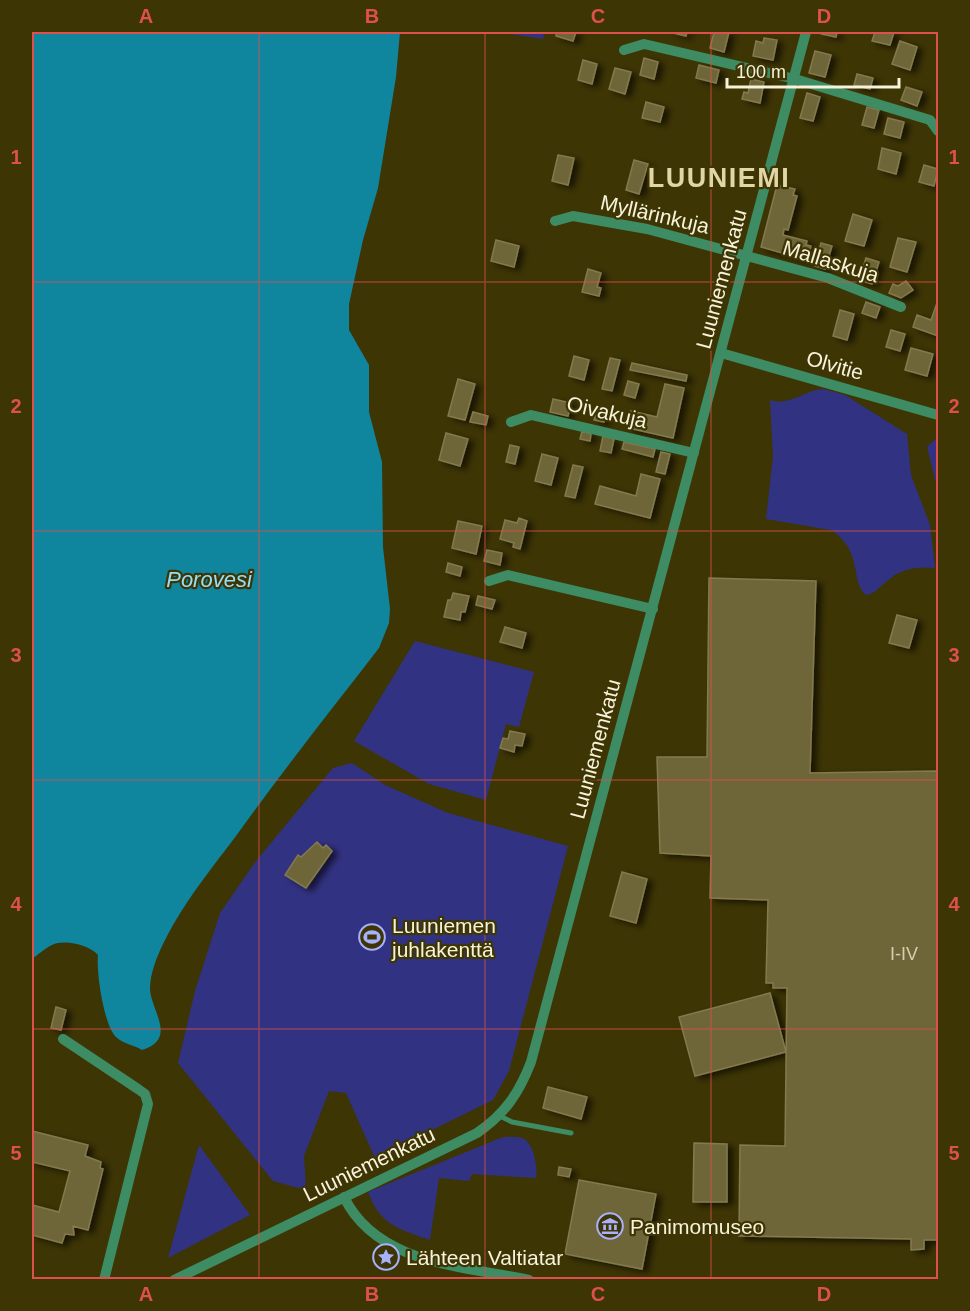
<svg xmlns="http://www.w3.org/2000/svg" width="970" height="1311" font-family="Helvetica,sans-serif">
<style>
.green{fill:#323282}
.water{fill:#0f859e}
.building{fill:#6e6538;stroke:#837a4d;stroke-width:1.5;filter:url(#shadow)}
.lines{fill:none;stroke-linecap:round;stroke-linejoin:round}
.service{stroke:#3d8c63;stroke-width:5}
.minor{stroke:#3d8c63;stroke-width:10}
.grid{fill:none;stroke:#dd504c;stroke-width:1.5;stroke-opacity:0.55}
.labels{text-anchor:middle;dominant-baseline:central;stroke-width:4.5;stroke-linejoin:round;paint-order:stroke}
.number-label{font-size:18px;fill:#d5cfb2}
.street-label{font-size:21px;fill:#f7f2da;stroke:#3e3505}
.poi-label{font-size:21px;fill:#f7f2da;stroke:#3e3505;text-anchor:start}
.water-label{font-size:22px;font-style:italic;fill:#95def3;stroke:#3e3505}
.district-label{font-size:27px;font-weight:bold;letter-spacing:1.5px;fill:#e0d6a6;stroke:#3e3505}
.neatline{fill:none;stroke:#dd504c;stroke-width:2}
.grid-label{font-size:20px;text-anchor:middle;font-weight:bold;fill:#dd504c}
</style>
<defs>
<filter id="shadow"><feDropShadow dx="5.5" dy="3" stdDeviation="3" flood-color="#0009"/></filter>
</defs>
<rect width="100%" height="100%" fill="#3e3505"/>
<path class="green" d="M497,32H545L543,39Z
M823,389L845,395L907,434L911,475L930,525L935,568C917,566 899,569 886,582C879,587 875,594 866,595C850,583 864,551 831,530L766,519L773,456L770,400C788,407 805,390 823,389Z
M938,437V491L927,447Z
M415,641L534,672L519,727L506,724L486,800L429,784L354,741Z
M352,763L385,785L448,813L568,846L509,1071L493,1100L375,1158L346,1093L329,1091L304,1156L306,1190L273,1181L178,1063L195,991L220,913L256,861L333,768Z
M503,1137C509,1137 516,1136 522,1138C534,1142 538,1168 536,1178L472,1174L469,1181L439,1178L430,1240C399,1229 380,1225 368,1192Z
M199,1145L250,1215L168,1258Z"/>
<path class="water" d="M32,32H400L396,77L378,188L363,240L349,304V330L369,365V412L382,462L383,547L390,609L389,623L379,648C331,710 282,772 236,836C214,865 191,894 173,925C163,943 150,968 150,989C151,1011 178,1039 142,1050C134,1045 123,1044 116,1037C104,1026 96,972 98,955C89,945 65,939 52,945C45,948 38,955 32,959Z"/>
<path class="building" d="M557,32H576L573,41L556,36Z
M669,32H687L686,36Z
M714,32H729L724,52L710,48Z
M821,32H837L836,37L821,34Z
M875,32H894L890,45L872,41Z
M764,38L777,40L773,60L753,56L756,41L763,43Z
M900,41L917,47L910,70L892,64Z
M815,51L831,55L825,77L809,73Z
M644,58L658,62L654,79L640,75Z
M583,60L597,64L592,84L578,80Z
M699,65L719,70L716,83L696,78Z
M615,68L631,72L625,94L609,89Z
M857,74L873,78L870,89L854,85Z
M751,79L764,82L760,103L742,99L744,92L748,93Z
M906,87L922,92L917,106L901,100Z
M807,93L820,97L813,121L800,118Z
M646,102L664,107L660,122L642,118Z
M867,107L879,110L874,128L862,125Z
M888,118L904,122L900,138L884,134Z
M882,148L901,153L896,174L878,169Z
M558,155L574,158L568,185L552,181Z
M634,160L648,164L639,194L626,190Z
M924,165L938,169L934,186L919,182Z
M777,185L795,189L793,195L797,196L788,230L784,229L783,235L807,241L806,245L811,246L807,260L761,247Z
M853,214L872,220L864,246L845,241Z
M898,238L916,242L907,272L890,267Z
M496,240L519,246L514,267L491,261Z
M821,243L832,246L825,269L815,266Z
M866,258L879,262L872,284L859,280Z
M588,269L601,273L597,287L601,288L599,296L582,292Z
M906,281L913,290L901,298L889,293L893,284L898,286Z
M866,302L880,307L876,318L862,313Z
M937,303L938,336L913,327L917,315L931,320Z
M840,310L854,314L847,340L833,336Z
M891,330L905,334L900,351L886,347Z
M911,348L933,354L927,376L905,370Z
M574,356L589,360L584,380L569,376Z
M610,358L620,360L612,391L602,389Z
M632,363L687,375L686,381L630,370Z
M458,379L475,384L465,420L448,416Z
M628,381L639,384L635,398L624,395Z
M665,384L684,388L673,438L628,428L631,411L657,417Z
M553,399L571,403L568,416L550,412Z
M473,412L488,416L486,425L470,422Z
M596,413L605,415L604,422L594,420Z
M582,431L591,434L590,441L580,439Z
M446,433L468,439L460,466L439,460Z
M603,436L614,439L611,453L600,451Z
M624,442L655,449L653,457L622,449Z
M510,445L519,447L515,464L506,462Z
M661,452L670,454L665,474L656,472Z
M542,454L558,458L551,485L535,481Z
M573,465L583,467L575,498L565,496Z
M641,474L660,479L650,518L595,504L600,486L636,496Z
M519,518L527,521L520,549L513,547L514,543L500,539L505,520L517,523Z
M458,521L482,526L476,554L452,548Z
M487,550L502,553L500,565L484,561Z
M448,563L462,567L460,576L446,572Z
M709,578L816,581L810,773L938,771V1240H924V1249L911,1250V1239L739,1236L740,1145L785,1146L787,988H773V983H766L768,900L710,898L711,856L660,853L657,757H707Z
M453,593L469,596L465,612H461L460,620L444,617L448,600H451Z
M478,596L495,600L492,609L476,605Z
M897,615L917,620L909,648L889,643Z
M505,627L526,633L522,648L500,642Z
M510,731L525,734L522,746L515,745L514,752L500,748L503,738L508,739Z
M317,842L323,848L326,845L332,851L306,888L285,875L298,855L301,857Z
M622,872L647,879L636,923L610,916Z
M770,993L786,1052L695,1076L679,1017Z
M56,1007L66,1010L61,1030L51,1028Z
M548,1087L587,1097L581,1119L543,1108Z
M32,1131L88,1145L85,1156L101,1162L100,1168L103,1169L88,1230L73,1226L74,1235L65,1234L62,1243L32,1235V1205L59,1212L70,1171L32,1162Z
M694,1143L727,1144V1202H693Z
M559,1167L571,1169L569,1177L558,1175Z
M579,1180L656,1194L642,1269L565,1254Z"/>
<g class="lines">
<path class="service" d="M500,1116L512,1122L571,1133"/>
<path class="minor" d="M624,50L644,44L795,79L930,120L938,131
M555,221L573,216L647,229L828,278L901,307
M721,353L938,415
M511,422L531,415L694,453
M489,581L508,575L653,609
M63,1039L138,1089L145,1094L148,1104L104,1280
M344,1197C377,1265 465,1266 529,1280
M174,1280L477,1133C505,1114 519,1093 531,1062L806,32"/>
</g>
<path class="grid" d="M259,32V1280M485,32V1280M711,32V1280M32,282H938M32,531H938M32,780H938M32,1029H938"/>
<defs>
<g id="stadium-ring" transform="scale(1.35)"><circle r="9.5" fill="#3e3505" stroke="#a7b1fc" stroke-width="1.5"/><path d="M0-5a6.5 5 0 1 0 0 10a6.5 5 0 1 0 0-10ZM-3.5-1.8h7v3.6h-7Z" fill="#a7b1fc"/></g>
<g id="museum-ring" transform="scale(1.35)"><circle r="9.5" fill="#3e3505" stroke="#a7b1fc" stroke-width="1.5"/><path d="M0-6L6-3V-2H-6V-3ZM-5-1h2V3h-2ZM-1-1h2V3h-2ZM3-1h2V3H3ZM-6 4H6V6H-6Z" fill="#a7b1fc"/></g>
<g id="sight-ring" transform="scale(1.35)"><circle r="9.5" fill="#3e3505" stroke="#a7b1fc" stroke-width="1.5"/><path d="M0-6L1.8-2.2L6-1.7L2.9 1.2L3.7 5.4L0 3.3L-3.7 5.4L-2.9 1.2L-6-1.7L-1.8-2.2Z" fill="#a7b1fc"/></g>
</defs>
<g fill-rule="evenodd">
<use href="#stadium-ring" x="372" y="937"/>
<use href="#museum-ring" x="610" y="1226"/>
<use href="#sight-ring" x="386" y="1257"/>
</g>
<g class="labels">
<g class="number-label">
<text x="904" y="954">I-IV</text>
</g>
<g class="street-label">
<text transform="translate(655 214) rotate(13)">Myllärinkuja</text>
<text transform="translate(831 261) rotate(17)">Mallaskuja</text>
<text transform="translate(721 279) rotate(-75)">Luuniemenkatu</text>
<text transform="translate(835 365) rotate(16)">Olvitie</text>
<text transform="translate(607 412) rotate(13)">Oivakuja</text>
<text transform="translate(595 749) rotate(-75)">Luuniemenkatu</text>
<text transform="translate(369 1164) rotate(-26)">Luuniemenkatu</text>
</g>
<g class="poi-label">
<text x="392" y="925">Luuniemen<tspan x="392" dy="24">juhlakenttä</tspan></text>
<text x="630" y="1226">Panimomuseo</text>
<text x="406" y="1257">Lähteen Valtiatar</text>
</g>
<g class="water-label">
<text x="209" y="579">Porovesi</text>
</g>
<g class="district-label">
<text x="719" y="178">LUUNIEMI</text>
</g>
</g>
<rect width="970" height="1311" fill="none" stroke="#3e3505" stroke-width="66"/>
<path d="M727 78v9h172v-9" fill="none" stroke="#f7f2da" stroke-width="3"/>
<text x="736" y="78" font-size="18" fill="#f7f2da" stroke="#3e3505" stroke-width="4.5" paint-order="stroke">100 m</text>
<rect x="33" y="33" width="904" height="1245" class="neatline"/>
<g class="grid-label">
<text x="146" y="23">A</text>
<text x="372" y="23">B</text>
<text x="598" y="23">C</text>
<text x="824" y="23">D</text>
<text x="16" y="164">1</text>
<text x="954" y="164">1</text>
<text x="16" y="413">2</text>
<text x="954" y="413">2</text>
<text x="16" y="662">3</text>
<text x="954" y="662">3</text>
<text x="16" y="911">4</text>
<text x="954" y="911">4</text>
<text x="16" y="1160">5</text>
<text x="954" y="1160">5</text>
<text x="146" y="1301">A</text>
<text x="372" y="1301">B</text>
<text x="598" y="1301">C</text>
<text x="824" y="1301">D</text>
</g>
</svg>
